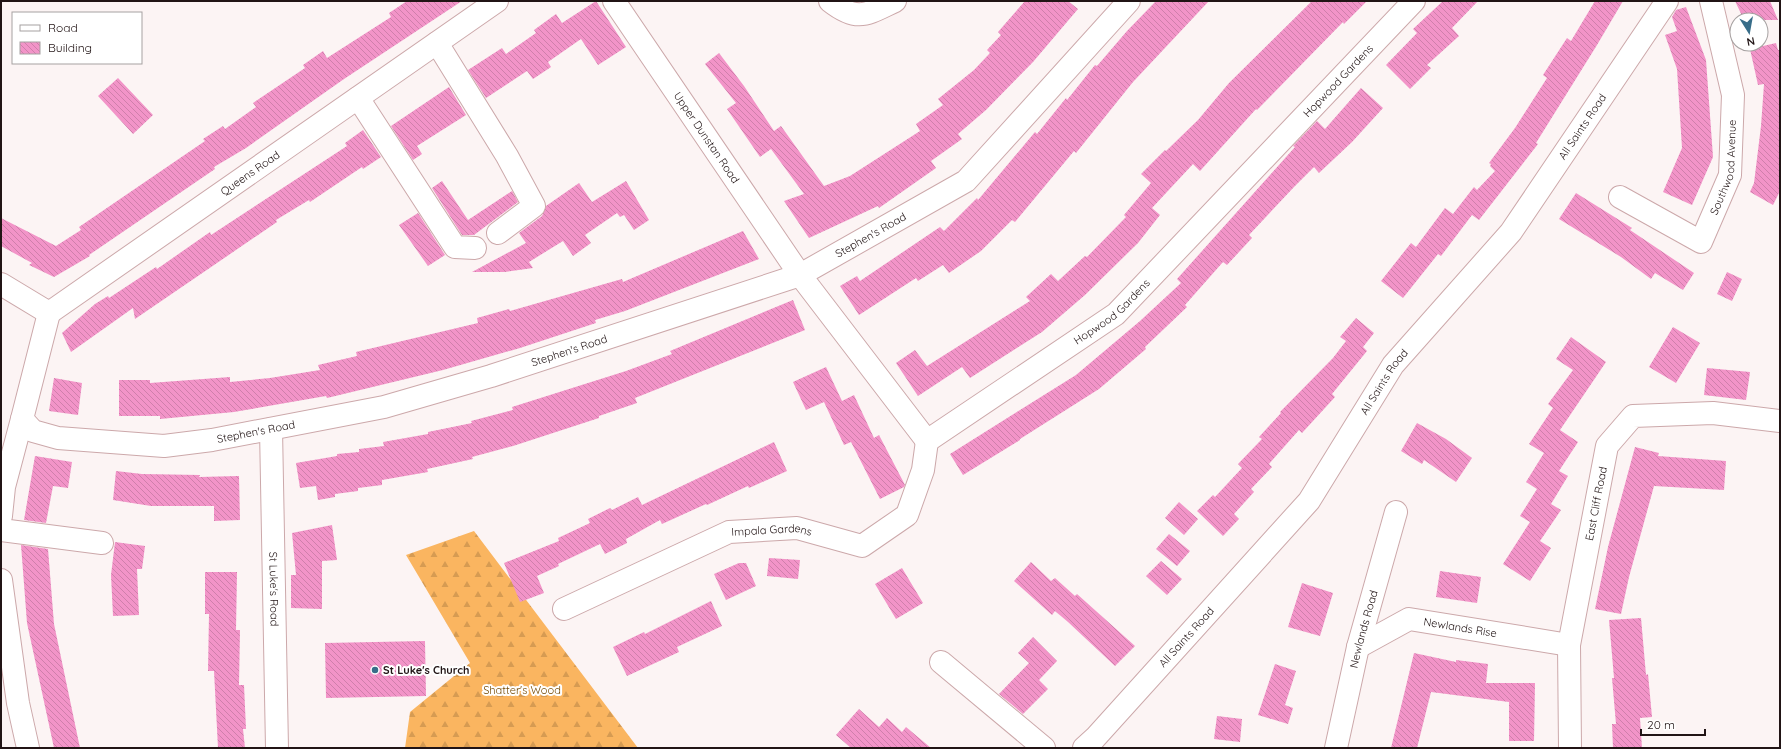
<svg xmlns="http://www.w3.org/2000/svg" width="1781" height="749" font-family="Quicksand,sans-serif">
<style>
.forest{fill:url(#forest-firs)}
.building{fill:url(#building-back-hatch)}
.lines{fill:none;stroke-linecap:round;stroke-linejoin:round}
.minor-casing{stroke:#cca8aa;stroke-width:24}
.minor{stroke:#fff;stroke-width:22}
.poi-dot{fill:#386d89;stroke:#fff;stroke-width:1.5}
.labels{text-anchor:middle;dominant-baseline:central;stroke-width:4;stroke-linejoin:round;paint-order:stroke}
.street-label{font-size:11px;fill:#211415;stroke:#fff}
.poi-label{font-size:11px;font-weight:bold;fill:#211415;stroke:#fff;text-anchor:start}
.park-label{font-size:11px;fill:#734800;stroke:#fff}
</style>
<defs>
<pattern id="forest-firs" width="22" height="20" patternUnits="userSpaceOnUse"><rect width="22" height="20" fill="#fab560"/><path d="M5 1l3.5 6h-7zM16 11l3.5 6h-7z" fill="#d69b52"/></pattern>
<pattern id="building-back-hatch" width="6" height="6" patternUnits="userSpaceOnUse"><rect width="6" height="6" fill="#f294c8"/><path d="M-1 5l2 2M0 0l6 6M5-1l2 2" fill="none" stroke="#cf7fab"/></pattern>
</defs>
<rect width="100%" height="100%" fill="#fcf4f4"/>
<path class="forest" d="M474,531L638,748H405L410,712L470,663L406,555Z"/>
<path class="building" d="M407,1H462L344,79L246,148L214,167L215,169L89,255L90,256L54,277L29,265L32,263L1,246V218L56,246L81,230L79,227L205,141L203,139L223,126L225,129L256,107L253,103L305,68L303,65L323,51L327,58L391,17L389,13Z
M596,1L626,47L598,65L581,39L548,62L551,67L533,79L527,71L486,98L468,70L502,48L506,54L536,33L534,30L556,14L562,23Z
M1025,1H1068L1078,9L1033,62L986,110L958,134L962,139L931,161L936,168L879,208L878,206L809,238L784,201L804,194L771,149L760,157L727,109L736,103L705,64L719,53L744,86L774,131L781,126L824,186L850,176L920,131L916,124L943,105L938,99L974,70L990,53L987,50L1001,35L998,32Z
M1156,1H1209L1133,82L1076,153L1074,151L1015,222L1012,220L981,251L949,273L943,265L918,281L916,278L859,315L840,286L857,276L860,281L940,227L944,231L977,198L978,200L1035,132L1037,134L1066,98L1067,100L1095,65L1097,66L1127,31Z
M1312,1H1367L1344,24L1343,22L1257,110L1256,109L1200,171L1193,164L1152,208L1160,215L1138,243L1085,295L1042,332L970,378L962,367L918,396L896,363L915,350L927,366L1030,301L1026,297L1051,274L1058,281L1085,256L1087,257L1126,217L1124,215L1151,183L1141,174L1165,150L1166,151L1198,120L1229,83Z
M1443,1H1478L1452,28L1459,36L1427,65L1431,68L1410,89L1386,65L1417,33L1413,29Z
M1595,1H1623L1597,45L1536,143L1538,144L1479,220L1472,215L1441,256L1438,254L1403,298L1381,281L1411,243L1416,247L1445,208L1453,214L1474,187L1477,190L1495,171L1490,166L1491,164L1489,163L1515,128L1547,78L1543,75L1567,38L1571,41Z
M1735,1H1770L1778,20H1744Z
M1686,7L1706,60L1713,157L1692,205L1663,192L1682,148L1677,69L1665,35L1677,31L1672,17L1676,10Z
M1776,43L1778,50H1780V191L1773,205L1750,192L1754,183L1761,126L1764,84L1758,85L1750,49Z
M118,78L153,115L133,134L98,96Z
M449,87L466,115L417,146L422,154L413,160L391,126Z
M1361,88L1383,108L1352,142L1319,173L1314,167L1294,187L1249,235L1252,238L1227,265L1223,262L1185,305L1187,307L1145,347L1146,349L1099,389L1020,439V440L963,475L950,454L1076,375L1140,321L1181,283L1177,279L1295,147L1293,146L1317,121L1325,129Z
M363,130L381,157L363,169L362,167L310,202L309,200L276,220L277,222L135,319L133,308L71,352L62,333L95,304L108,296L109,298L156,267L157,269L210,232L211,235L347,146L345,143Z
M442,181L468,220L512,191L518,202L474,235H462L432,188Z
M626,181L649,220L634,230L624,215L620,217L617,213L585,235L591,243L573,256L563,241L529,262L533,268L505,272H472L526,243L519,233L542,216L546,206L579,183L592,202Z
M1576,193L1632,228L1630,230L1694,273L1683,290L1655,273L1651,279L1621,257L1559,219Z
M418,213L445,255L428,266L399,225Z
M743,231L759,259L625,311L595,320L596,323L520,348L443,370L327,398L326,396L234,412L160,419V416H119V380H150V383L230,377V382L270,378L320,370L318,365L357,356L356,352L478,323L477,318L509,309L510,311L622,279L623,282Z
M1727,272L1742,279L1732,301L1717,294Z
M793,300L805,330L635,398L637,403L599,416V418L513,446L472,457L473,459L427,469L428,472L382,480V485L358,488V491L335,494V497L318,500L316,486L300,488L296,463L337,456V454L359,452V449L384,446L383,442L428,434V432L472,423L471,421L513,410L512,407L626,371L672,354L670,351Z
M1356,318L1374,333L1363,347L1367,351L1332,394L1335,397L1302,433L1299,430L1269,464L1272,467L1251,489L1254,492L1234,514L1239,519L1223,536L1197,511L1213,495L1215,497L1242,468L1238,464L1262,439L1259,437L1281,413L1280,412L1333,358L1346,341L1340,337Z
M1673,327L1700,343L1676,383L1649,367Z
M1571,337L1606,362L1560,430L1578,442L1559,471L1568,476L1551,504L1561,510L1540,541L1551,548L1530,581L1503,564L1530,522L1520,516L1537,489L1526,482L1544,453L1529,444L1553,408L1548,404L1573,370L1556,359Z
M826,367L842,401L854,395L874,438L879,435L905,485L904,487L880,499L851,442L844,445L824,402L806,410L793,382Z
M1707,368L1750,372L1746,400L1704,395Z
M54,378L82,383L78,415L49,411Z
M1417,423L1446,439L1472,458L1456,482L1424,460L1422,464L1401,451Z
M774,442L787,471L749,488L748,486L707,505L706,504L662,524L660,520L626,539L627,543L605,554L600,544L558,564L559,566L537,576L544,593L520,602L504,563L559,541L558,538L590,523L588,519L610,508L612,510L638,497L642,505Z
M1635,447L1659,453L1658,456L1726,461L1724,490L1654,486L1629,577L1621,614L1595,609L1608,547Z
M35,456L72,462L68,488L53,486L46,523L24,520Z
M116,471L142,474L200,475L199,477L239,476L240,520L214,521V506H151L113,500Z
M1179,502L1198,519L1184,535L1165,518Z
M332,525L337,560L322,561V609L291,608V575H296L292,533Z
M1169,534L1190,551L1177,566L1156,549Z
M115,542L145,546L142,569H137L139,615L113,616L111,575Z
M21,545L48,549L54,624L80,748H54L27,623Z
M769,558L800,560L798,579L767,576Z
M1161,561L1182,579L1167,595L1146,576Z
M1031,562L1051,581L1055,578L1075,596L1077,594L1135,646L1115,666L1068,622L1055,611L1052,615L1014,581Z
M739,563H746L756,586L726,600L714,574Z
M902,568L923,603L896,619L875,584Z
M1440,571L1481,577L1477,603L1436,597Z
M205,572H237L236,630H240L239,685H244L246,729H243L245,748H218L214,671H208L209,614H205Z
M1302,583L1333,593L1320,636L1288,627Z
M711,601L722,626L677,647L679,652L627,676L613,647L644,632L645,634Z
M1641,618L1646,675L1648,674L1652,717L1640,718L1642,748H1613L1612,724H1616L1612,678H1614L1609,620Z
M1033,637L1057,661L1039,680L1048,689L1023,714L999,694L1029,663L1018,653Z
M425,641L426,696L326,698L325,643Z
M1414,653L1456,662V660L1488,664L1486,683H1535L1534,741H1509V702L1431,692L1417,748H1391Z
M1275,664L1296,671L1285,705L1293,708L1288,724L1258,715Z
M859,709L879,727L887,718L902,732L906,727L931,748H851L836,735Z
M1217,716L1242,719L1240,742L1214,739Z"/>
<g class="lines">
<g class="minor-casing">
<g id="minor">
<path id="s1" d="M614,1L800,275L927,441L1116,314L1414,1"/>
<path d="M830,1C858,23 867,14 895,1"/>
<path d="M437,43L507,156L534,206L498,233"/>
<path d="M358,98L455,247L475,248"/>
<path id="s2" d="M1620,197L1701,242L1730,175L1733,95L1711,1"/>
<path id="s3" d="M1,284L49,313L497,1"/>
<path id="s4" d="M49,313L22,419L33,431L58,438L164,446L212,440L384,407L491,376L800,275L966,181L1129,1"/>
<path id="s5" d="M271,429L277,748"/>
<path d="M1,516L4,487L22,419"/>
<path d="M1,530L102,543"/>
<path d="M1,580L18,703L28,748"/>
<path id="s6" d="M564,609L729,532L797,528L862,546L907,515L923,470L927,441"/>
<path id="s7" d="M1358,647L1409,619L1569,645"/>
<path d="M941,662L1044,748"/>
<path id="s8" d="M1084,748L1095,738L1309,501L1393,365L1511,232L1667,1"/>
<path id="s9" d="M1336,748L1358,647L1396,512"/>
<path id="s10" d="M1570,748L1569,645L1607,446L1633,416L1713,413L1780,421"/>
</g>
</g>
<use href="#minor" class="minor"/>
</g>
<circle class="poi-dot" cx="375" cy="670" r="4"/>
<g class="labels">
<g class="street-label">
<text stroke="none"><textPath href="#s1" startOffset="1090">Hopwood Gardens</textPath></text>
<text stroke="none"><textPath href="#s8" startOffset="799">All Saints Road</textPath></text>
<text stroke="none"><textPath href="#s1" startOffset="165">Upper Dunstan Road</textPath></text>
<text stroke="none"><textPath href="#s2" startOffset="172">Southwood Avenue</textPath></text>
<text stroke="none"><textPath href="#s3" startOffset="301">Queens Road</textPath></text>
<text stroke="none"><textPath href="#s4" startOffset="999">Stephen's Road</textPath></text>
<text stroke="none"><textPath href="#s1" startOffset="766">Hopwood Gardens</textPath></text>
<text stroke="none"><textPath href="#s4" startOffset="675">Stephen's Road</textPath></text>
<text stroke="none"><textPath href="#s8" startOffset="475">All Saints Road</textPath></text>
<text stroke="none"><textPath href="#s4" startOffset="351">Stephen's Road</textPath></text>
<text stroke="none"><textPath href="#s10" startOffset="247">East Cliff Road</textPath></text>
<text stroke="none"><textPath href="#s6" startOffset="225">Impala Gardens</textPath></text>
<text stroke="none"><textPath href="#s5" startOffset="160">St Luke's Road</textPath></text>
<text stroke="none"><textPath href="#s7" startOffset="110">Newlands Rise</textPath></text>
<text stroke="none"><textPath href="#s9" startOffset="122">Newlands Road</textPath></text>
<text stroke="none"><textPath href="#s8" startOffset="151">All Saints Road</textPath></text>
</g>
<g class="poi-label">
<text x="383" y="670">St Luke's Church</text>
</g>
<g class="park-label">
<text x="522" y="690">Shatter's Wood</text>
</g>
</g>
<rect width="1781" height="749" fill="none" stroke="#211415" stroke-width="4"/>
<rect x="12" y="12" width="130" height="52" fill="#ffffff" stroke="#a6a1a1"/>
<rect x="20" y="25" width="20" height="6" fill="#ffffff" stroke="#a6a1a1"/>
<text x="48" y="32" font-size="12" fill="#211415">Road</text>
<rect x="20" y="42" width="20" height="12" fill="url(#building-back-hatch)" stroke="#a6a1a1"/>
<text x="48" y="52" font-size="12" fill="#211415">Building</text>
<g transform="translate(1749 32) rotate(169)"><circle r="19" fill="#ffffff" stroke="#a6a1a1"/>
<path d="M0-3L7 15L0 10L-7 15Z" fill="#386d89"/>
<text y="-6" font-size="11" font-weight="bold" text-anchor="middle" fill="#211415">N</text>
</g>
<path d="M1641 729v6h64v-6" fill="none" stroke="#211415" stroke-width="2"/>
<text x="1647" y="729" font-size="12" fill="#211415" stroke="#ffffff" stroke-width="3" paint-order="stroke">20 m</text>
</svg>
